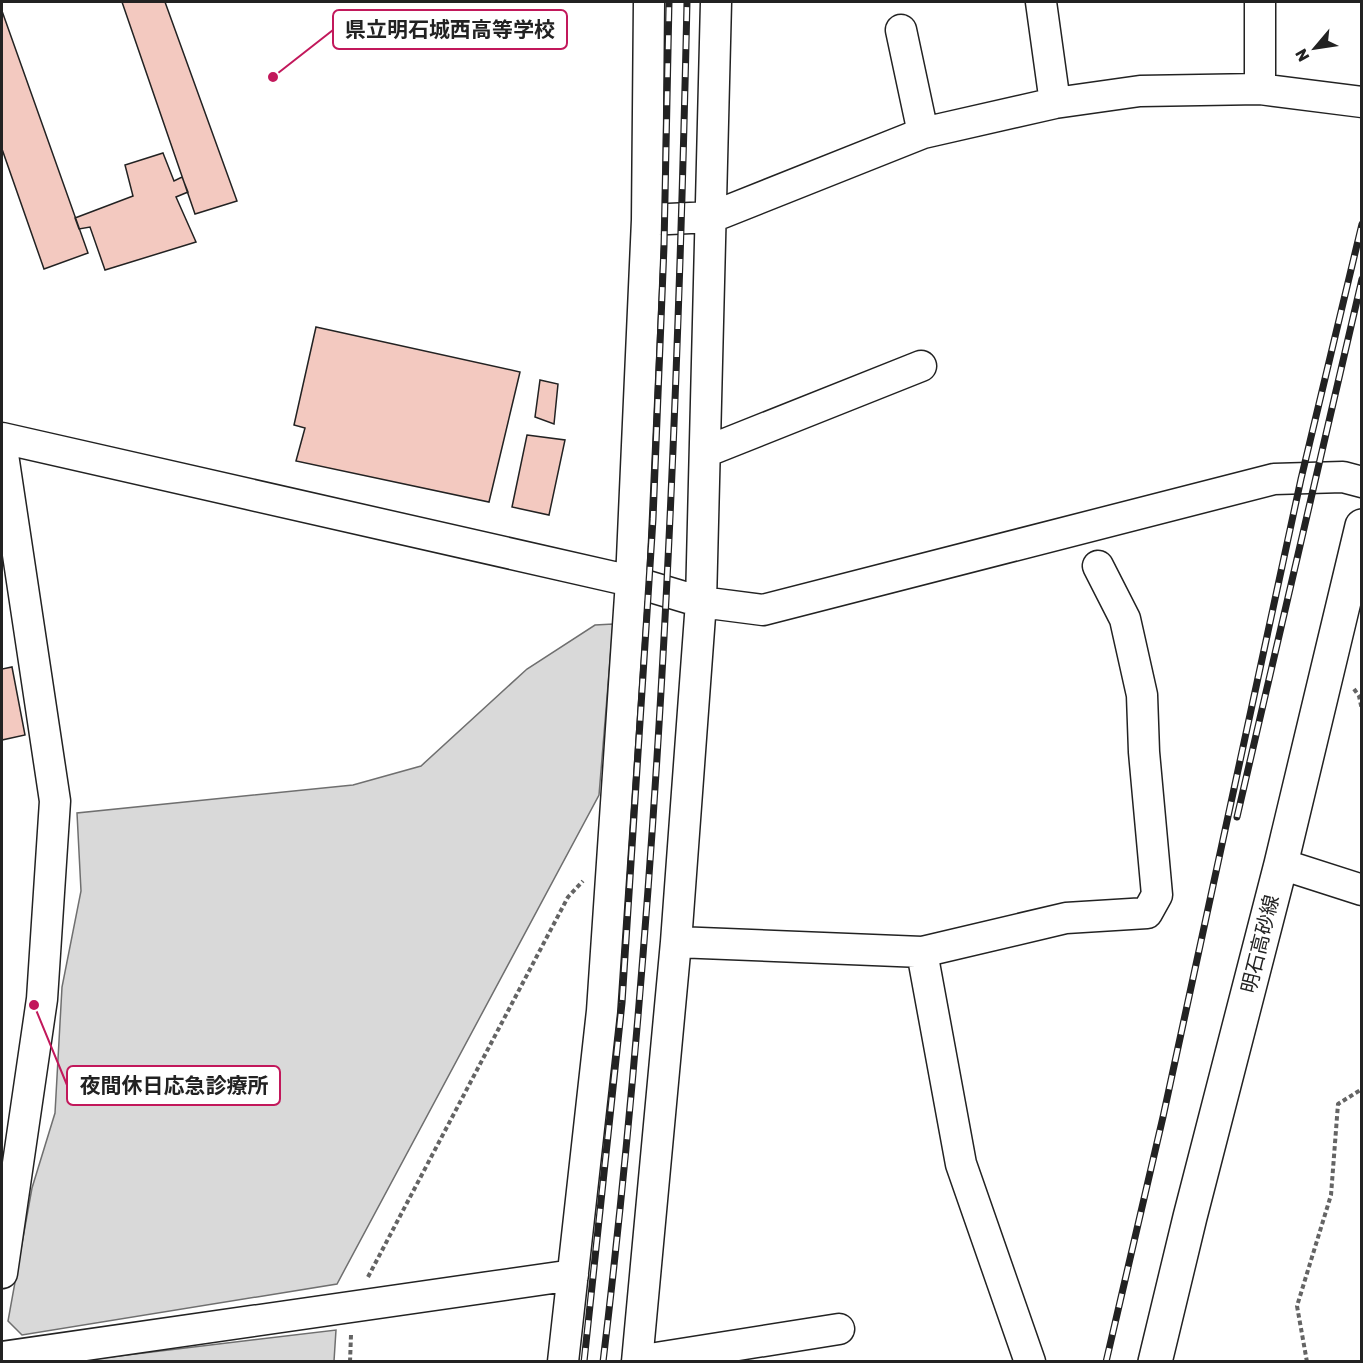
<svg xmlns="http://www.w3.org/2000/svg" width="1363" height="1363" font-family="Rubik,'Noto Sans JP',sans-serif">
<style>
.water{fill:#d9d9d9;stroke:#6f6f6f;stroke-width:1.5}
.building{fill:#f3c9c0;stroke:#222;stroke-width:1.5}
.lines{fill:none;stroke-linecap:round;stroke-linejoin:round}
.minor-casing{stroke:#222;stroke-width:33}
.major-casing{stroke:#222;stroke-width:36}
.path{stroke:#646464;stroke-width:4;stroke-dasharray:4.5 3;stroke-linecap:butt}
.minor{stroke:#fff;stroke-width:30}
.major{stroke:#fff;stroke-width:33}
.rail-casing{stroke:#222;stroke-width:7}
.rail{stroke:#fff;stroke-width:4.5;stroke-dasharray:14;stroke-linecap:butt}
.labels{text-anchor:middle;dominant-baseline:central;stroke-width:4.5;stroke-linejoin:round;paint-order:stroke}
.street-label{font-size:20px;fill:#222;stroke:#fff}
.leader{fill:none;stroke:#c2185b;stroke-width:2}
.callout-dot{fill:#c2185b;stroke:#fff;stroke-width:2}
.callout{fill:#fff;stroke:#c2185b;stroke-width:2}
.callout-label{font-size:21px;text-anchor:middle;font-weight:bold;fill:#222}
</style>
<rect width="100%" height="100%" fill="#fff"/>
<path class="water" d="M613,624L599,795L337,1284L22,1335L8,1321L32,1188L55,1113L62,987L81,891L77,813L353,785L421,766L527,669L595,625Z
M336,1330L334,1361H77Z"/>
<path class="building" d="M122,2H165L237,201L195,214Z
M2,11L88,253L44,269L2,149Z
M163,153L174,181L182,177L188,192L176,197L196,242L105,270L90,227L79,229L75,218L133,196L125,165Z
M316,327L520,372L489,502L296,461L305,428L294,425Z
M540,380L558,384L554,424L535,417Z
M527,435L565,440L549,515L512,507Z
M12,667L25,735L2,740V669Z"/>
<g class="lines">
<g class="minor-casing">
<path id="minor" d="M1041,2L1055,103
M901,30L923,133
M1260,89V2
M647,220L712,217L923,133L1055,103L1140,91L1260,89L1362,102
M2,438L631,581L701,602L763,610L1274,479L1343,477L1362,482
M2,448L55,801L42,999L2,1273
M705,452L921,366
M1281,864L1362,890
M676,942L922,952L1066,918L1147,913L1157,895L1144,752L1142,695L1125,619L1098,566
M922,952L961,1164L1030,1362
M2,1357L573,1275
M637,1361L839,1329
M563,1362L602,1011L631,581L647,220L649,2
M637,1362L676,942L701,602L716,2"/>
</g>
<g class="major-casing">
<path id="major" d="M1155,1362L1190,1217L1281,864L1362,526"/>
</g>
<path class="path" d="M1354,689L1359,696L1362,710
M368,1277L568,897L583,881
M350,1362L351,1335
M1307,1362L1297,1306L1331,1195L1338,1104L1362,1089"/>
<use href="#minor" class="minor"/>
<use href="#major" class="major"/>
<g class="rail-casing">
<path id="rail" d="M1237,817L1362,279
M584,1362L622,1003L653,519L664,246L669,2
M603,1362C657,910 677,456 687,2
M1106,1362L1163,1117L1301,479L1362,224"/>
</g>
<use href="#rail" class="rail"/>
</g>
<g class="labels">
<g class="street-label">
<text transform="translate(1260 944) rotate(-76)">明石高砂線</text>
</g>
</g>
<path class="leader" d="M273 77L333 30M34 1005L67 1085"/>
<g class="callout-dot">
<circle cx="273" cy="77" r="6"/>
<circle cx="34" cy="1005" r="6"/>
</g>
<g class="callout">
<rect x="333" y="10" width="234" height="39" rx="6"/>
<rect x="67" y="1066" width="213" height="39" rx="6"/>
</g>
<g class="callout-label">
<text x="450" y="37">県立明石城西高等学校</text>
<text x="174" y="1093">夜間休日応急診療所</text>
</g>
<rect width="1363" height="1363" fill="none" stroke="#222222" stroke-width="6"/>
<g transform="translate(1315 48) rotate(241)" stroke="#ffffff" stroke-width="4.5" paint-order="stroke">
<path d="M0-4.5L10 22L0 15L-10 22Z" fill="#222222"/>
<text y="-9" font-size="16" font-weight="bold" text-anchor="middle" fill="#222222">N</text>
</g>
</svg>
